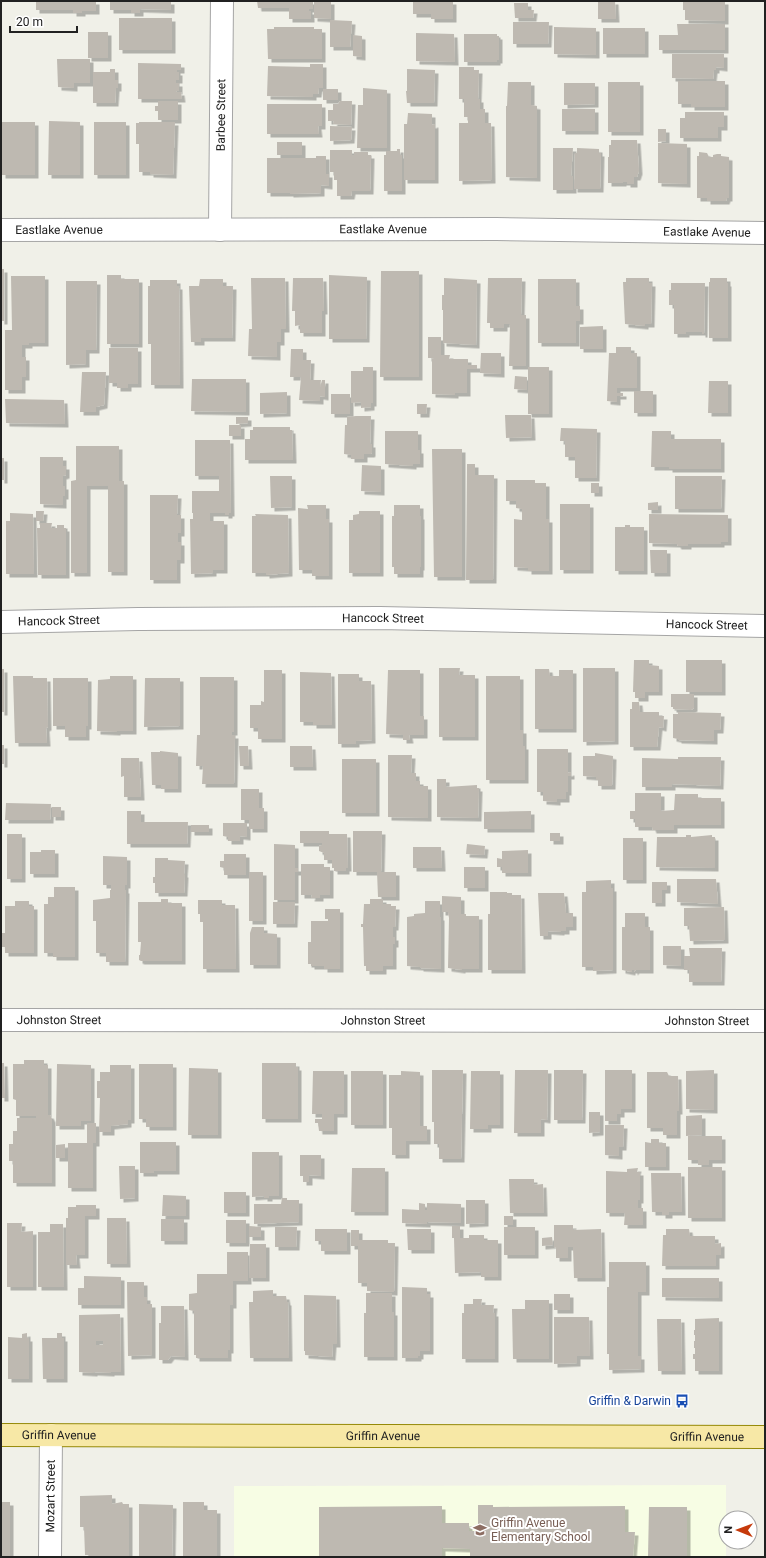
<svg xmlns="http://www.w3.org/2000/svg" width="766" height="1558" font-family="Roboto,sans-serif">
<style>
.education{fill:#f7fde4}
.building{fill:#beb9b1;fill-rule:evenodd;filter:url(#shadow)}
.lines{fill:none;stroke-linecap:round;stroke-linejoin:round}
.minor-casing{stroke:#a5a5a5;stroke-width:24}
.major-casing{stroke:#958908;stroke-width:24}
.minor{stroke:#fff;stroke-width:22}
.major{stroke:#f7e8a6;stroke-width:22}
.labels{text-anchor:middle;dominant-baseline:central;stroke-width:4;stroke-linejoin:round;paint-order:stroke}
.street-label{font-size:12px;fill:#212121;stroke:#fff}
.transit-label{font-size:12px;fill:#164399;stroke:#fff;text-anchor:end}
.education-label{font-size:12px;fill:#785e54;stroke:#fff;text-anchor:start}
</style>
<defs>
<filter id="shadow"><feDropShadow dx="3.5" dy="3.5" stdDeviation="0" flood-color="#0004"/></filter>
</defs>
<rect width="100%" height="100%" fill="#f0f0e8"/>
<path class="education" d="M726,1485V1557H234V1486Z"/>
<path class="building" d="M36,1H96V11H82V13H73V10H36Z
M110,1H171V10L140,9V13H131V10H110Z
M257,1H313V9H309V11H311V19H289V8H258Z
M314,1H331V19L314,18Z
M413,1H453V19H431V14H413Z
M598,1H615L616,19H598Z
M683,1H725V21L685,20V10H683Z
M514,3H528V10H534L533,18H515Z
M119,18H172V50H119Z
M330,20L352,21L350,47H330Z
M513,22H549L548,44H513Z
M677,24H725V50H659V35H678Z
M274,27H314V29H322V59H268L267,29H274Z
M554,27L596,28V55L554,54Z
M603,28H645V54H603Z
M88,32H108V58H88Z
M416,33L454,34L455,62L416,61Z
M464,34H497V36H499V60H497V62H464Z
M353,35L362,36V57L353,56Z
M672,54H724V68L716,67V70H714L713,79L672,78Z
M57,59H90V83H74V88L58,87Z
M138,63L181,64V70H177V72H179V80H176V83H179V91H176L177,92H181L182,99H138Z
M310,64H323V88H319L318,94H313V97L267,96L268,66L310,67Z
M459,67H474V70H479L478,99H480V109H485V123H491L492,180L459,181V123H468V117H464V99H459Z
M110,69H115V80H118V88H116L115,103H93V72H110Z
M407,69L435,70L434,103H407L406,91H407Z
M678,81H725V107H691V104H678Z
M508,82H531V105L537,106V178L506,177V106H507Z
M608,82H640V132H608Z
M564,83H595V104L564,105Z
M363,88L387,90V148H357L358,105H363Z
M323,89H338V100H323Z
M158,101H178V120H158V111H155V106H158Z
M340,101H352L351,125L333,124L334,121H328V110H333V104H338Z
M267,104H322V126H318L319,134H267Z
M562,109H595V131H562Z
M685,112H724V127H718V138H680V118H685Z
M408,113L432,114V125L435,124V180H404V124H407Z
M49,121L80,122V175H48Z
M2,122H35V175H2Z
M94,122H126V175H94Z
M139,122H175L173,175L150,174V172H139V144H136V123H139Z
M330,126L352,127L351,140L330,141Z
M658,129H666V141L658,142Z
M611,140H637L639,171L637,177H634V184H627V182H623V183H608V157H609V145H611Z
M277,142H302V155H277Z
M658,143L687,144V184L658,183Z
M553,148H573L571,176H573V190H553Z
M577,148L599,149V153H601L600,189H574L575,153H577Z
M397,149H400V155H402V191H384V155H386V151H397Z
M330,150H352V155H354V152H368V155H371L370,191H352L351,196H337V180H334V172H330Z
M699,152L707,153L709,157H713V155L717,154H721V156L729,157V198H727L726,201H707V198H697V156H699Z
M316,156H326V174H329V186L321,185V193L290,194V193H267V158H316Z
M1,269H4V321H1Z
M381,271H419V377H380Z
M107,275H121V279H139V344H107Z
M329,275L367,277L366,339H329Z
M11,276H45V343H29V345H22V357H26V377H22V390H5V330H12Z
M251,278H285L286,329H281V342H277V357L248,356L249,329H252Z
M293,278H323L324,311H322V333H300V325L295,326V311H292Z
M444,278L477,280L476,345L443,343V310H442V295H444Z
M488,278H522L521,315H526V366H509L510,324H504V328H490V323H487Z
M626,278H649V283H652L651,324H645V326L625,324L623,282H626Z
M710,278H727V283H728V338H709V282H710Z
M200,279H223V286H233L232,338H201V342H191L189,286H199Z
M538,279H576V306H580V321H576V343H538Z
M150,280H177V286H179L180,385H151V344H148V286H150Z
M66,281H97L96,350H86V364L66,365Z
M671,283H705L704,334H702V332H686V334H674V305H669V290H671Z
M603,326V349H580V327Z
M428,337H441V355H450L449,359H468V365H477V369H467V393H455V395L432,394V359L434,358H428Z
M616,347H631V353H637V388H617V393H623V396H617V402L607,401L609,353H616Z
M109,348H138V384H128V388H117V383H109Z
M291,349H303V360H311L310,380H321L320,388L322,380H325V397L320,396V401L299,400L301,377H290Z
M481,353H501V374L480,373Z
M363,367H373V403H371V407L361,408V402L351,403V371H363Z
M528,367H549V414H528Z
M82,372H106L104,405L96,407V412H80Z
M515,376L527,377V390L514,389Z
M192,379H246V412L191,411Z
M709,381H728V413H708Z
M634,391H653V413H634Z
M287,392V413L260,414V393Z
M331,394H350V414H331Z
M5,399L64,400L65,424L6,423Z
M417,404H427L426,414H417Z
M505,415H531L532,437L506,438Z
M356,416H371L370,444H372V453L371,454H364V459H351V455L344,454L345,425H347V417Z
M236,417H248V423L236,424Z
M229,425H241V436H229Z
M253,427H290V430H292L293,460H245V439H250V430H253Z
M561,428L597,429L596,478H575V457H565V441H560Z
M385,431H418V450H420V464H413V466L385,464Z
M652,431H671V439H721V469H669V467H651Z
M195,440H230L231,513H229V515H225V513H210V521H224V570H213V573L191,574L190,519H193V513H192V491H219V476H195Z
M76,446H119V481H124V572H108V486H87V573H71V481L76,480Z
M432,449H462V577H434Z
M40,457H63V466H66V475L63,476V486H65V496H63V505L40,504Z
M1,458H4V480H1Z
M467,464H475V475H494L493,580H466Z
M362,465L381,466V492L361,491Z
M270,476H292V507L271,508Z
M675,476H722L721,509H675Z
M506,480H535V483H546V519H549V571H528V568L514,567V519L522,520V509L516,508V501H506Z
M591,483H599V493H591Z
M150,495H178L177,515H181V533H178V542H181V560H177V580H150Z
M658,502V510H648V503Z
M560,504H590V570H560Z
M307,505H326V519H329V576H312V570H299L298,508L308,509Z
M394,505H420V516H421V567H420V574H394V567H392V516H394Z
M36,511H44L43,521H36Z
M359,511H380V573H349V520H353V515L359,514Z
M10,513L33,514L34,574H6V521H10Z
M255,514L288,515L289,573L266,575V573H252V516H256Z
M649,514L728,515V542H721V544H688V546H678L677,544L649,543Z
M40,523H52L51,528H57V525H64V528H66V575H38L37,528H40Z
M625,525H630V527H644V571H615V527H625Z
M650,550H667V573H651Z
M634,660H649V665L659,666V692H645V698H635V692H633Z
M686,660H722V692H686Z
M439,668H460L459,675H475V737H439Z
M583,668H615V741L583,742Z
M1,669H4V712H1Z
M535,669H549L550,676H559V670H573V729H535Z
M264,670H282V739H258V728H250V705H261V701L264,702Z
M388,670H420V716H424V735H409L410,740H403V735L386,734Z
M300,672L331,673L332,725H313V722H300Z
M338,674H359V681H371L372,740L356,741V744H338Z
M13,676H33V678H47L48,727L46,728L47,743H15Z
M110,676H133V731H117V732L97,731L98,680L110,679Z
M486,676H520V730H523V746H525V780H486Z
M200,677H234V732H232V735H235L234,784H202L203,766H196L197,735H200Z
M53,678H88V726H86V737H65V726H53Z
M145,678H180V726L144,727Z
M671,694H694V708L691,710L673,709V707H671Z
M632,702H639L640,712H659V716H664L663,728L659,727L657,747H630V709H632Z
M678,712L721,713L720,730H714V741L678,740V739L673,738V714H678Z
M1,745H4V764H1Z
M239,746H248L249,766H240Z
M290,746H312L313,767H290Z
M537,749H568V773L571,772V776H568V792H566V799H557V802L543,801V792H537Z
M160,751L178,753V789H161V785H152L151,752H160Z
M595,753L613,756L612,786H598V780H596V777L583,776V756H595Z
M388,755H412L411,773H416V781H420V786H428V818L388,817Z
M678,757H721L720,786L672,784V787H642V758L678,759Z
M121,758H139L141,797H124V776L121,777Z
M342,759H376V813H342Z
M437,779H446V787L477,785V788H479L478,818L437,817Z
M241,789H259V808H264V829H249V820H241Z
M635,793H661V811L674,810L675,794H698V798H721V825H674V830H653L652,827H635V819H630V811H635Z
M6,803L51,804L50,820H5Z
M52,807H61V817H52Z
M127,811H141V822H188L187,844H127Z
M531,811V829H484V812Z
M223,823H247V837L240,836V841H228V837L223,836Z
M191,825H209V832H191Z
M300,831H329V834H347L348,868H346V871H334V868H332V860H324V853L319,851V846L322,845V843H300Z
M353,831H382L381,872H396V897H378L377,872H353Z
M550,833H560V841H550Z
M7,834H22V879H7Z
M686,835H691V837L712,835V837H715V868L656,867L657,837H686Z
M623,838H643V880H623Z
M274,844L295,845V868H298V872H295V900H274Z
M467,844L485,846L484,855L466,854Z
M413,847H441L442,868H413Z
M41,850H55V874H30V852H41Z
M528,850V873H502V867H497V858L502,859V851Z
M224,854H246V875H224V868L220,867V861H224Z
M103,856L127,857V885H125V890H126L125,962H106V953H96V921H93V900L110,898V890H111V885H103Z
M155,858H168V860L185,861L184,874H185L184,893H155V883H153V877H155Z
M301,864H324V867H330V895H320V898H311L312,895H301Z
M464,867H485V888H464Z
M249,872H263V921H249Z
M677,879H716L718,904L677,902Z
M611,880V888H613V970L593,971V967H582V892H586V881Z
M652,882H667V890H662V903H652Z
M54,887H75V957H53V953H44V904H48V897H54Z
M490,892H507V893H512V895H521L522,970H488V914H490Z
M538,893H564L566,913H573V927H566V931H561V932L548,931V936H540Z
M442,896L461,897V914H466V916H479V969H462V970L448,968L449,918L448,912H442Z
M161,899H168V903H182V961H141L139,960V955H140L141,942H138V902H161Z
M370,899H383V904H391V906H396L395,927H393V937H395V944H393V966H383V971H366V966H364L363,927H361V924H363L364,904H370Z
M198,900H222V905H235L236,969H203V922H200V914H198Z
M15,901H29V906H34V953H5V947H2L1,933H5V906H15Z
M425,901H440V917H441V969L420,968V967L407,966V917L414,916V914L425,913Z
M273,902H295L294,924H273Z
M724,907L725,940L690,941L689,926H684V908Z
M325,909H340V969H324V966H311V964H308V942H311V921H328V919H325Z
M625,913H645V927H650V970H636L634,972V970H632V972L622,970V927H625Z
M252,927H264V933L277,934V965H250V933Z
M663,946H681V966L663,965Z
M689,948H722L721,982H689V970H684V956H690Z
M24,1060H44V1065H48V1115H50L52,1119V1183H13V1161H9V1144H13V1131H17V1118H36V1116H16V1100L13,1099V1064H24Z
M1,1063H4L5,1098H1Z
M262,1063H296V1067H298V1119H262Z
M57,1064L91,1065V1121H81V1126H56Z
M139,1064H173V1127H146V1119H139Z
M110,1065H131V1120H128V1124L111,1126V1132H99L100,1098H97V1081H100V1072H110Z
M189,1068L218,1069V1135H188Z
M432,1070H463L461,1159H439V1144H434V1122H432Z
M515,1070H548L547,1120L541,1119V1133H514Z
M554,1070H583L582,1120H554Z
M605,1070H632V1109H621V1114H617V1121H605Z
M714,1070V1110L686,1109V1071Z
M313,1071H344V1114H334V1131H319L318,1123H315V1119H322V1114H312Z
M351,1071H383V1125H351Z
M401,1071L420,1072V1126H427V1141H406V1155H392V1128H389V1075H401Z
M471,1071H500V1125H488V1129H470Z
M647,1072H667L669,1076H678L679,1111H677V1135H663V1128H647Z
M589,1112H600V1132L589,1133Z
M702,1115V1135L686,1136V1116Z
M87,1123H96V1143H93V1188H68V1143H87Z
M605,1125H624L623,1147H619V1156L605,1155Z
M688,1136H722V1160H709V1165H698V1160H688Z
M651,1139H659V1143H666V1167H645V1142L651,1143Z
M140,1142H176V1171H154V1173H140Z
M65,1144V1158H56V1145Z
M252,1152H279V1196H269V1198H264V1196L252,1197Z
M300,1155H321V1176L309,1175V1182H303V1176H300Z
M119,1166H135V1198L120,1199Z
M688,1167H722V1218H688Z
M352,1168H385V1212H351Z
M638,1168L637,1172H640V1200H638V1208H643V1225H624L625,1213H606V1171L627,1172V1169Z
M651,1173H681L682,1212H669V1215H662V1212H652Z
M509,1179H534V1185L543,1184L544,1213H510Z
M224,1192H246V1213H224Z
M163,1195L186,1196V1216H162Z
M282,1198H287V1200H299V1222L254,1224V1204H281Z
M466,1200H485V1223L466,1224Z
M419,1203L425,1204V1210H427V1203L461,1204V1223L427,1222V1224L402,1223V1209L419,1210Z
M76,1205H96V1216H85V1255H76L77,1265H66V1218H68V1207H76Z
M504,1216H513V1225H504Z
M107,1218H126L127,1264H107Z
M161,1219H184V1241H161Z
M226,1220H246V1243H226Z
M7,1223H22L21,1232L33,1231V1287H7Z
M50,1224H63L64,1287H38V1232H50Z
M554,1225H573V1230L601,1229L602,1278H574L573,1247H568V1258H556V1247L554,1248Z
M249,1226L261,1227V1237H249Z
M452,1226H460V1238H452Z
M275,1227H297L296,1247H275Z
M504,1227H535V1255H504Z
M315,1229H347V1251H321V1241H315Z
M407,1229H431V1250H408Z
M666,1229H689L690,1236H715V1244L721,1243V1255H716V1266H662L663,1235H666Z
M351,1230H359V1240H388V1243H395L394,1292L367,1291V1283H358V1246H351Z
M469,1235H484V1240H498V1277H481V1272L455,1273L454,1238H469Z
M552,1237L553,1245L542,1246V1238Z
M250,1244H266V1278H249Z
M227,1252H248V1281H233V1305H230V1350H228V1358H196V1355H194V1311L189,1310V1294L197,1293V1274H227Z
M609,1262H646V1292H638V1356H641V1369L609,1370V1354H607V1287H609Z
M84,1276L121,1277V1305H78V1288H84Z
M662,1278H719V1298L662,1297Z
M127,1282H144V1297H147V1304H152V1355L128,1356Z
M402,1287L427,1288V1294H430V1351H420V1356H418V1358H402Z
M273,1290V1296H286L287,1302H288L289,1358H250L249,1302H253V1291Z
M366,1293H392V1312H394V1357H364V1313H366Z
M554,1294H570V1310H554Z
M304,1295L336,1296L337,1344H333L332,1357L305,1355V1351H304Z
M473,1299H482L481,1305H494L493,1313H495V1359H462V1313H464V1304H473Z
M525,1300H549V1359H513L512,1309H525Z
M161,1306H184L185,1357L171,1356L168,1360H159V1323H161Z
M120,1314L121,1372H111V1373L94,1372V1373L79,1372V1315ZM96,1341H103V1345H96Z
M554,1317H589L590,1356H577V1363L554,1364Z
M719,1318V1371H695V1359H693V1354H695V1348H694V1341H695V1335H694V1330H695V1319Z
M657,1319H681L682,1371H658Z
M27,1333V1338H29V1379H8V1337L22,1338V1334Z
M57,1333H62V1338H64V1379H43L42,1338H57Z
M112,1495V1504L122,1502L123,1504H129V1557H89V1555H85L84,1527H80V1496Z
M1,1502H10V1557H1Z
M183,1502H204V1510H217V1557H183Z
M139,1504L173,1505L172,1557H139Z
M478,1505H493V1507L625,1506V1532H635L633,1557H470V1549L442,1548V1557H319V1507L442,1506V1523H469V1531H478Z
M649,1507H687V1557H648Z"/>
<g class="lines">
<g class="minor-casing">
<g id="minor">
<path id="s1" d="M1,230L496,229L765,233"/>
<path id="s2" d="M220,230L222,1"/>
<path id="s3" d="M1,622L138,619L380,618L765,626"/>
<path id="s4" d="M1,1020L765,1021"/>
<path id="s5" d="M50,1557L51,1435"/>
</g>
</g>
<g class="major-casing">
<g id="major">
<path id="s6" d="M1,1435L765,1437"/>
</g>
</g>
<use href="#minor" class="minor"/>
<use href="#major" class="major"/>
</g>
<defs>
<g id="bus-bare" transform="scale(1.08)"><path d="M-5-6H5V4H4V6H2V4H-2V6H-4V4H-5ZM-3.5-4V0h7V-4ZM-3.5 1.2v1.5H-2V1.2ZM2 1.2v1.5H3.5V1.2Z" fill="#1a4fb4" stroke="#fff" stroke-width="2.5" paint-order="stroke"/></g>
<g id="school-bare" transform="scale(1.08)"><path d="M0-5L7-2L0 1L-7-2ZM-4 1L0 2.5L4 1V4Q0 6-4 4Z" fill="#8d6e63" stroke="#fff" stroke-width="2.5" paint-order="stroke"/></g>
</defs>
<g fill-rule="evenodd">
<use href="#bus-bare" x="682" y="1401"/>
<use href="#school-bare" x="480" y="1530"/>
</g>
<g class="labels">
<g class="street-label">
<text stroke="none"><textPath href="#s2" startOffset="115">Barbee Street</textPath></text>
<text stroke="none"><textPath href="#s1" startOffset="382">Eastlake Avenue</textPath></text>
<text stroke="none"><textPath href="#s1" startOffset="58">Eastlake Avenue</textPath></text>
<text stroke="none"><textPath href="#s1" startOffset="706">Eastlake Avenue</textPath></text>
<text stroke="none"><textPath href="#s3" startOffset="382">Hancock Street</textPath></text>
<text stroke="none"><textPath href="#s3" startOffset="58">Hancock Street</textPath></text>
<text stroke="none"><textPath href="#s3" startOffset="706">Hancock Street</textPath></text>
<text stroke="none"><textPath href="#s4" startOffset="58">Johnston Street</textPath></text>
<text stroke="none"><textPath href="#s4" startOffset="382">Johnston Street</textPath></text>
<text stroke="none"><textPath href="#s4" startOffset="706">Johnston Street</textPath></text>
<text stroke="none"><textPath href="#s6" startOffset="58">Griffin Avenue</textPath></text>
<text stroke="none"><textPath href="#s6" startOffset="382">Griffin Avenue</textPath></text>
<text stroke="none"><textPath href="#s6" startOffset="706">Griffin Avenue</textPath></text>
<text stroke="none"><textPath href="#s5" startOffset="61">Mozart Street</textPath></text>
</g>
<g class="transit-label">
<text x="671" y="1401">Griffin &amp; Darwin</text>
</g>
<g class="education-label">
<text x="491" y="1523">Griffin Avenue<tspan x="491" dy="14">Elementary School</tspan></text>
</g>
</g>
<rect width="766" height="1558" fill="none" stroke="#212121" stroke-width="4"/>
<g transform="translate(738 1530) rotate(271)"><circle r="19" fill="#ffffff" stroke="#a6a6a6"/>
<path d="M0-3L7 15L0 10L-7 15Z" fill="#c63a0b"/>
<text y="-6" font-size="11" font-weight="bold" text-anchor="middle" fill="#212121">N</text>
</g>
<path d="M10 26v6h67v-6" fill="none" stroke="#212121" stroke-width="2"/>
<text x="16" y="26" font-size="12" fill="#212121" stroke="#ffffff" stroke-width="3" paint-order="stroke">20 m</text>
</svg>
